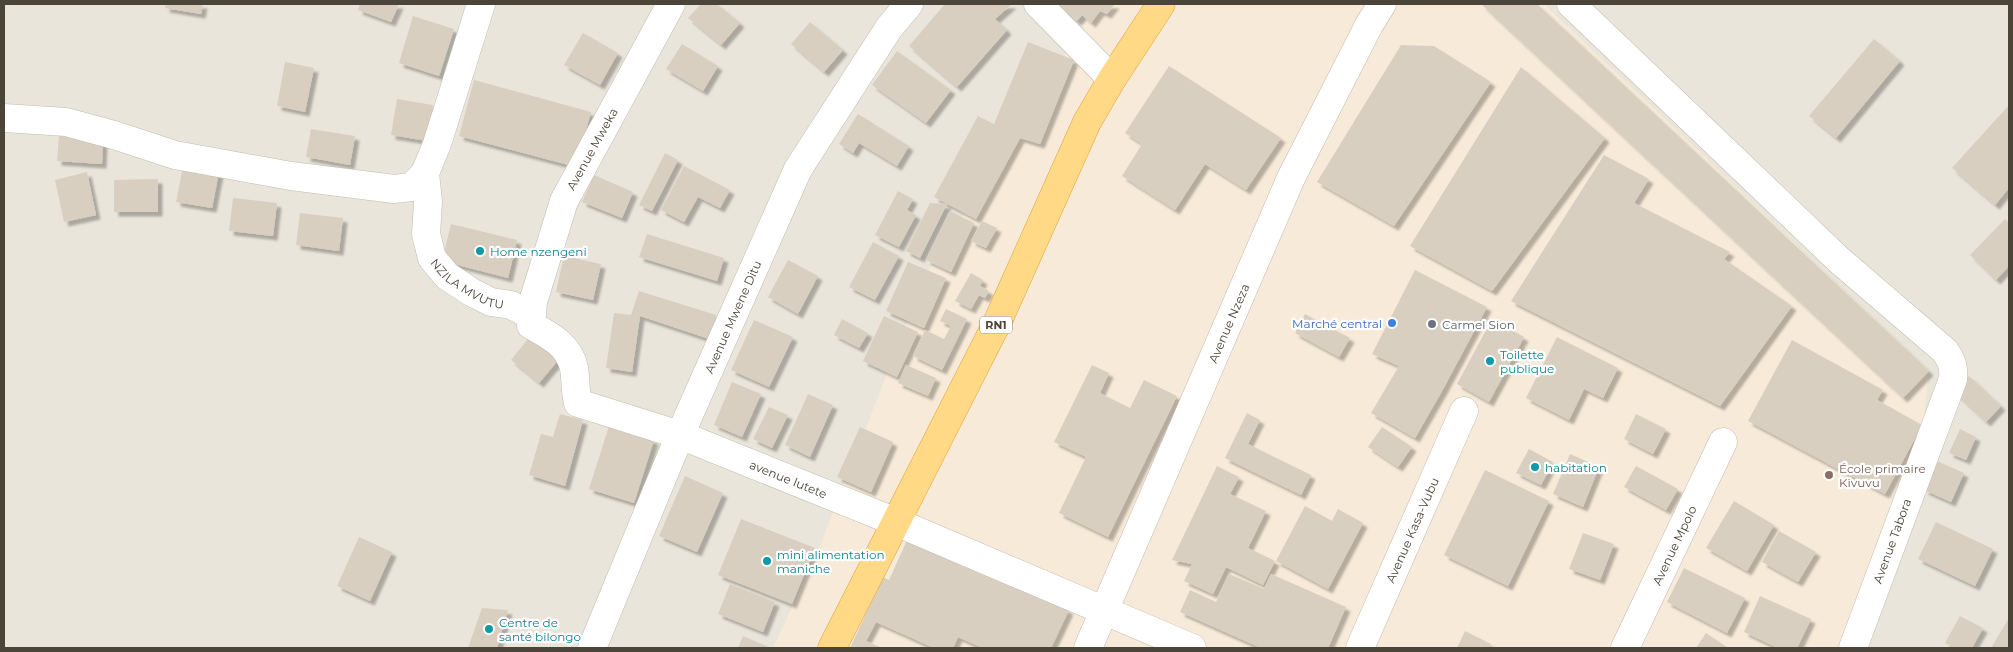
<svg xmlns="http://www.w3.org/2000/svg" width="2013" height="652" font-family="Montserrat,sans-serif">
<style>
.residential{fill:#eae5da}
.commercial{fill:#f7ead8}
.building{fill:#d8cfc1;filter:url(#shadow)}
.lines{fill:none;stroke-linecap:round;stroke-linejoin:round}
.minor-casing{stroke:#c2bbae;stroke-width:29}
.trunk-casing{stroke:#e0a43c;stroke-width:29}
.minor{stroke:#fff;stroke-width:28}
.trunk{stroke:#ffd985;stroke-width:28}
.culture-dot{fill:#0f9aa8;stroke:#fff;stroke-width:2}
.shop-dot{fill:#3f7fe0;stroke:#fff;stroke-width:2}
.worship-dot{fill:#6b7280;stroke:#fff;stroke-width:2}
.education-dot{fill:#8d6e63;stroke:#fff;stroke-width:2}
.labels{text-anchor:middle;dominant-baseline:central;stroke-width:4.5;stroke-linejoin:round;paint-order:stroke}
.shield{fill:#fff;stroke:#817c74;stroke-width:1}
.shield-label{font-size:11px;font-weight:bold;fill:#4b4439}
.street-label{font-size:12px;fill:#4b4439;stroke:#fff}
.culture-label{font-size:12px;fill:#0d838f;stroke:#fff;text-anchor:start}
.shop-label{font-size:12px;fill:#366cbe;stroke:#fff;text-anchor:end}
.worship-label{font-size:12px;fill:#5b616d;stroke:#fff;text-anchor:start}
.education-label{font-size:12px;fill:#785e54;stroke:#fff;text-anchor:start}
</style>
<defs>
<filter id="shadow"><feDropShadow dx="4.5" dy="4.5" stdDeviation="1" flood-color="#0004"/></filter>
</defs>
<rect width="100%" height="100%" fill="#f6f3ec"/>
<path class="residential" d="M4,4H2009V648H4Z"/>
<path class="commercial" d="M1097,4H1544L1929,371L1913,517L1864,648H773L818,551L925,276Z"/>
<path class="building" d="M166,4H203L201,14L165,8Z
M360,4H399L391,22L358,10Z
M701,4H717L740,23L721,45L688,18Z
M945,4H1012L995,19L1007,30L957,87L909,46Z
M1055,4H1115L1107,14L1100,11L1091,23L1082,15L1077,21Z
M1481,4H1537L1929,371L1903,398Z
M413,16L454,29L439,76L399,63Z
M810,22L843,50L824,72L791,44Z
M583,33L618,53L600,85L564,65Z
M1874,39L1900,61L1836,138L1809,116Z
M1028,42L1074,60L1040,144L1020,138L976,219L934,197L978,116L994,124Z
M682,44L718,66L703,91L666,69Z
M1401,45L1434,46L1491,82L1394,226L1317,182Z
M897,51L951,90L926,123L872,85Z
M285,62L314,68L305,112L277,106Z
M1169,66L1281,138L1246,190L1205,164L1175,210L1122,176L1142,144L1125,133Z
M1521,67L1605,138L1492,291L1410,246Z
M474,80L591,112L576,167L459,136Z
M397,99L433,105L427,141L391,135Z
M2009,105V188L1995,205L1952,168Z
M858,114L909,146L897,166L859,143L853,153L839,144Z
M311,129L355,136L350,165L306,157Z
M59,136L103,139L102,164L57,161Z
M665,153L678,160L652,211L639,205Z
M1604,155L1649,179L1634,203L1730,252L1724,259L1792,306L1720,406L1511,301Z
M183,166L219,172L212,208L176,202Z
M684,166L730,190L720,208L698,197L684,222L661,210Z
M87,172L96,215L64,222L55,180Z
M594,175L633,192L622,218L582,202Z
M158,179V212H114V180Z
M898,191L913,199L907,210L916,215L899,247L875,235Z
M233,198L277,203L273,236L229,231Z
M930,203L947,204L920,258L906,251Z
M950,211L974,223L951,272L926,260Z
M300,213L343,218L339,251L296,245Z
M2005,219L2009,223V266L1996,280L1970,255Z
M982,221L997,228L986,248L971,241Z
M451,224L517,240L508,278L442,261Z
M647,234L724,258L717,281L639,257Z
M873,242L899,256L875,300L849,287Z
M564,256L601,264L593,300L556,292Z
M788,260L818,276L798,314L768,297Z
M908,262L946,278L924,328L886,311Z
M1415,270L1487,307L1442,391L1415,438L1371,413L1399,366L1372,354Z
M971,273L983,280L980,286L989,291L985,298L979,295L971,309L955,301Z
M639,291L716,315L709,339L640,316L632,372L606,368L614,313L631,315Z
M946,309L967,319L942,370L913,356L925,330L944,339L951,326L940,321Z
M1305,314L1350,338L1339,357L1295,333Z
M884,316L918,332L897,377L863,361Z
M842,319L868,333L859,348L834,335Z
M1492,319L1524,337L1489,402L1457,384Z
M754,320L793,337L769,387L731,370Z
M532,334L560,358L539,383L511,360Z
M1557,337L1618,368L1603,398L1584,389L1569,420L1526,398Z
M1792,340L1883,390L1877,400L1922,425L1885,494L1748,421Z
M906,365L936,378L928,396L898,383Z
M1092,365L1109,373L1100,393L1130,408L1144,380L1177,396L1108,537L1059,513L1086,457L1054,442Z
M1969,376L2001,406L1986,422L1954,392Z
M732,382L761,394L742,437L714,425Z
M808,394L833,405L810,457L785,445Z
M769,407L788,415L772,448L753,439Z
M1247,413L1260,420L1248,444L1311,475L1301,495L1225,458Z
M560,414L583,420L565,486L529,475L541,434L553,437Z
M1636,414L1666,429L1653,454L1624,439Z
M609,426L654,440L634,503L589,489Z
M860,427L893,442L871,492L837,477Z
M1382,427L1412,447L1398,467L1368,447Z
M1960,429L1976,437L1966,460L1949,453Z
M1529,449L1553,462L1541,485L1516,473Z
M1570,454L1599,467L1583,507L1553,494Z
M1937,461L1964,473L1951,502L1924,490Z
M1217,466L1239,477L1230,494L1266,511L1248,548L1275,561L1263,585L1226,567L1213,594L1184,581L1192,564L1172,560Z
M1636,466L1678,489L1666,510L1624,487Z
M1485,470L1549,501L1508,586L1444,555Z
M685,476L723,493L697,552L659,536Z
M1734,501L1774,525L1747,571L1706,548Z
M1305,506L1332,521L1338,509L1363,523L1328,589L1276,561Z
M741,519L815,548L792,604L718,575Z
M1936,522L1993,549L1975,586L1918,559Z
M1779,531L1816,552L1798,582L1762,562Z
M1583,533L1614,544L1600,580L1569,569Z
M359,537L392,552L370,601L337,586Z
M908,538L1069,610L1051,648H983L958,637L953,648H934L876,622L866,641L882,648H850L883,577L889,580Z
M1684,568L1745,598L1727,633L1667,602Z
M1229,574L1264,589L1271,574L1346,607L1328,648H1261L1180,612L1190,590L1216,602Z
M730,584L775,602L763,632L718,614Z
M1760,596L1811,619L1797,648H1778L1744,632Z
M482,608L508,610L497,648H468Z
M1960,616L1983,628L1972,648H1955L1945,643Z
M2009,618V648H1991Z
M1465,631L1491,644L1489,648H1457Z
M1706,633L1728,648H1696Z
M743,636L771,648H738Z"/>
<g class="lines">
<g class="minor-casing">
<g id="minor">
<path id="s1" d="M671,4L564,201L533,302L531,325C549,335 569,345 574,368C576,380 575,392 578,403L680,435L896,522L1192,648"/>
<path d="M1038,4L1112,79"/>
<path d="M1571,4L1839,260L1945,351C1952,361 1954,367 1953,379L1853,648"/>
<path d="M4,118L66,122L114,135L175,155L291,176L394,189L412,187L425,173L437,144L481,4"/>
<path id="s2" d="M425,173L428,202L426,234L432,258L447,276L471,292L491,302L511,305L531,315"/>
<path id="s3" d="M592,648L680,435L798,169L889,28L909,4"/>
<path id="s4" d="M1088,648L1291,178L1369,25L1382,4"/>
<path id="s5" d="M1360,648L1464,411"/>
<path id="s6" d="M1625,648L1723,442"/>
</g>
</g>
<g class="trunk-casing">
<path id="trunk" d="M832,648L997,323L1087,122L1112,79L1161,4"/>
</g>
<use href="#minor" class="minor"/>
<use href="#trunk" class="trunk"/>
</g>
<g class="culture-dot">
<circle cx="480" cy="251" r="5"/>
<circle cx="1490" cy="361" r="5"/>
<circle cx="1535" cy="467" r="5"/>
<circle cx="767" cy="561" r="5"/>
<circle cx="489" cy="629" r="5"/>
</g>
<circle class="shop-dot" cx="1392" cy="323" r="5"/>
<circle class="worship-dot" cx="1432" cy="324" r="5"/>
<circle class="education-dot" cx="1829" cy="475" r="5"/>
<g class="labels">
<rect class="shield" x="980" y="316.5" width="32" height="17" rx="4"/>
<g class="shield-label">
<text x="996" y="325">RN1</text>
</g>
<g class="street-label">
<text transform="translate(592 149) rotate(-61)">Avenue Mweka</text>
<text stroke="none"><textPath href="#s2" startOffset="131">NZILA MVUTU</textPath></text>
<text stroke="none"><textPath href="#s3" startOffset="360">Avenue Mwene Ditu</textPath></text>
<text stroke="none"><textPath href="#s4" startOffset="354">Avenue Nzeza</textPath></text>
<text stroke="none"><textPath href="#s1" startOffset="675">avenue lutete</textPath></text>
<text stroke="none"><textPath href="#s5" startOffset="129">Avenue Kasa-Vubu</textPath></text>
<text transform="translate(1892 541) rotate(-70)">Avenue Tabora</text>
<text stroke="none"><textPath href="#s6" startOffset="114">Avenue Mpolo</textPath></text>
</g>
<g class="culture-label">
<text x="490" y="251">Home nzengeni</text>
<text x="1500" y="354">Toilette<tspan x="1500" dy="14">publique</tspan></text>
<text x="1545" y="467">habitation</text>
<text x="777" y="554">mini alimentation<tspan x="777" dy="14">maniche</tspan></text>
<text x="499" y="622">Centre de<tspan x="499" dy="14">santé bilongo</tspan></text>
</g>
<g class="shop-label">
<text x="1382" y="323">Marché central</text>
</g>
<g class="worship-label">
<text x="1442" y="324">Carmel Sion</text>
</g>
<g class="education-label">
<text x="1839" y="468">École primaire<tspan x="1839" dy="14">Kivuvu</tspan></text>
</g>
</g>
<rect width="2013" height="652" fill="none" stroke="#4b4439" stroke-width="10"/>
</svg>
